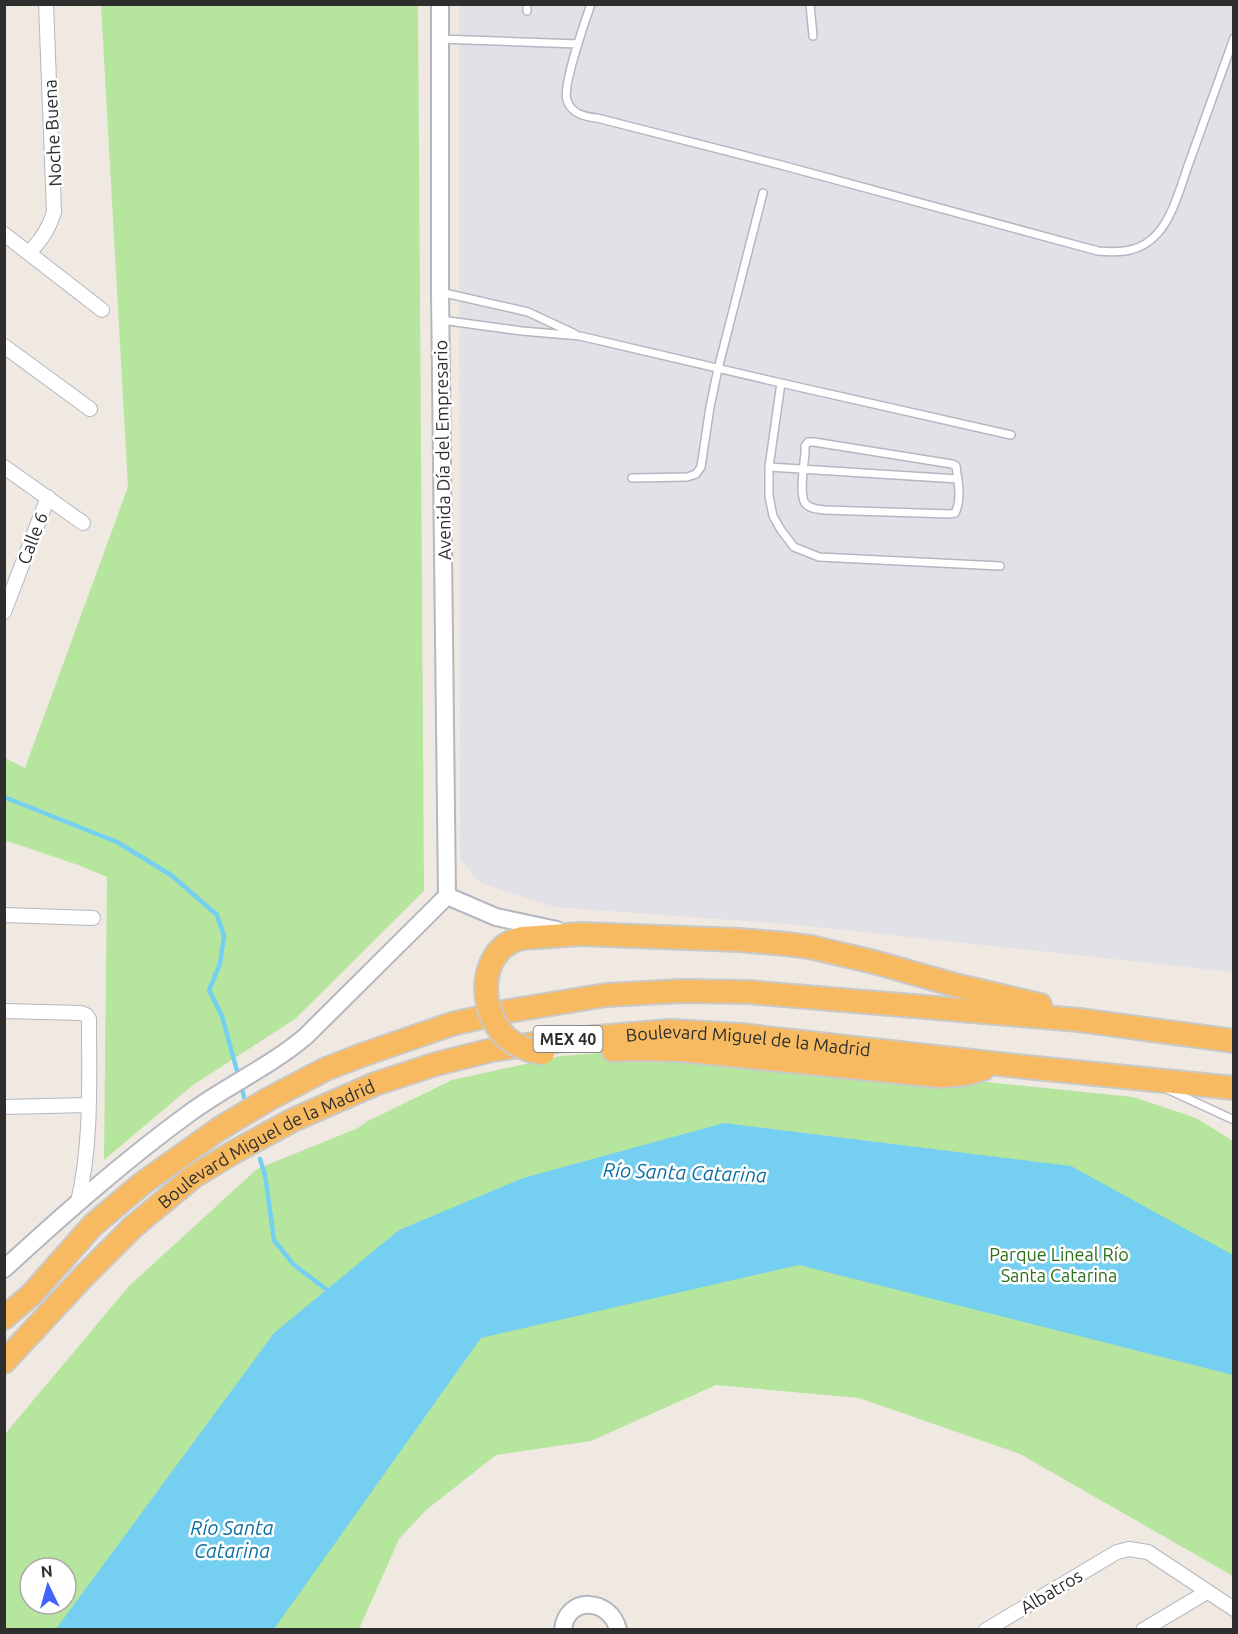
<svg xmlns="http://www.w3.org/2000/svg" width="1238" height="1634" font-family="Ubuntu,sans-serif">
<style>
.industrial{fill:#e3e1e8}
.green{fill:#b6e59e;fill-rule:evenodd}
.water{fill:#75cff0}
.lines{fill:none;stroke-linecap:round;stroke-linejoin:round}
.stream{stroke:#75cff0;stroke-width:4.5}
.service-casing{stroke:#b4b7c1;stroke-width:10}
.minor-casing{stroke:#b4b7c1;stroke-width:16}
.tertiary-casing{stroke:#b4b7c1;stroke-width:20}
.trunk-casing{stroke:#c9c9c9;stroke-width:26}
.service{stroke:#fff;stroke-width:7}
.minor{stroke:#fff;stroke-width:14}
.tertiary{stroke:#fff;stroke-width:16}
.trunk{stroke:#f8ba60;stroke-width:22}
.trunk-bridge-casing{stroke:#c9c9c9;stroke-width:26;stroke-linecap:butt}
.trunk-bridge{stroke:#f8ba60;stroke-width:22}
.labels{text-anchor:middle;dominant-baseline:central;stroke-width:5;stroke-linejoin:round;paint-order:stroke}
.shield{fill:#fff;stroke:#6d6d6d;stroke-width:1.5}
.shield-label{font-size:16px;font-weight:bold;fill:#2e2e2e}
.street-label{font-size:18px;fill:#2e2e2e;stroke:#fff}
.park-label{font-size:18px;fill:#2c6e1b;stroke:#fff}
.water-label{font-size:20px;font-style:italic;fill:#0d6fa3;stroke:#fff}
</style>
<rect width="100%" height="100%" fill="#efe9e1"/>
<path class="industrial" d="M459,5H1233V972L798,925L555,907L481,883L460,860Z"/>
<path class="green" d="M101,5H418L424,891L295,1019L193,1085L104,1160L107,877L78,865L4,840L5,758L25,768L128,487Z
M644,1050L900,1073L1133,1097L1196,1118L1233,1141V1576L1020,1454L859,1398L716,1385L591,1441L496,1455L426,1510L399,1539L359,1629L5,1630V1434L129,1286L257,1169L358,1128L366,1122L452,1080L561,1056ZM30,1568H66V1604H30Z"/>
<path class="water" d="M724,1123L1071,1166L1233,1255V1375L799,1265L481,1338L274,1629H56L274,1333L399,1230L523,1178Z"/>
<g class="lines">
<path class="stream" d="M4,797L117,842L171,875L217,915L224,936L220,964L209,990L222,1016L239,1078
M241,1086L246,1104
M260,1159L265,1175L274,1240L294,1265L330,1292"/>
<g class="service-casing">
<path id="service" d="M591,4C585,22 562,86 567,100C571,114 585,117 597,118L781,165L1098,251C1121,253 1141,252 1157,234C1173,217 1181,185 1189,163C1204,122 1219,80 1234,38
M810,4L813,36
M527,11V4
M440,39L578,44
M440,292L528,312L575,334
M441,320L522,331L580,336L781,383L1011,435
M781,383L769,467V496L773,516L781,530L794,547L819,557L1000,566
M808,442H814L952,464L956,466C958,481 962,500 955,513L950,514L824,510C818,509 809,509 805,503C799,495 804,464 805,453V446Z
M769,467L958,479
M632,478L687,477L696,474L701,467L710,407L718,369L763,193
M1169,1090L1234,1120"/>
</g>
<g class="minor-casing">
<path id="minor" d="M4,234L102,310
M29,253C41,240 49,229 54,212L46,4
M4,346L90,409
M4,467L83,523
M4,612L48,497
M4,915L93,918
M4,1011L81,1013L86,1015L89,1019C89,1079 92,1143 78,1202
M4,1107L88,1105
M986,1630L1117,1552L1129,1549L1148,1552L1234,1609
M1143,1630L1207,1592"/>
</g>
<g class="tertiary-casing">
<path id="tertiary" d="M440,4V292L447,896
M447,896L496,917L557,930
M4,1269C64,1214 125,1160 191,1112C228,1085 271,1066 306,1036L447,896
M563,1630C566,1595 611,1598 618,1630"/>
</g>
<g class="trunk-casing">
<g id="trunk">
<path d="M488,1005C482,977 491,945 522,938L581,934L739,940L787,944L810,947L874,962L955,985L1040,1005"/>
<path d="M613,1050L634,1049L681,1050L939,1076L965,1074L983,1069"/>
<path d="M4,1318L32,1294L93,1225L143,1183L219,1129L267,1100L326,1069L362,1055L452,1024L509,1011L606,995L683,991L748,992L1079,1020L1234,1041"/>
<path id="s1" d="M4,1362L83,1277L134,1226L193,1177L234,1152L293,1120L375,1084L436,1064L492,1050L562,1040L670,1031L740,1035L1026,1067L1234,1088"/>
</g>
</g>
<use href="#service" class="service"/>
<use href="#minor" class="minor"/>
<use href="#tertiary" class="tertiary"/>
<use href="#trunk" class="trunk"/>
<g class="trunk-bridge-casing">
<path id="trunk-bridge" d="M488,1005C496,1034 513,1049 543,1053"/>
</g>
<use href="#trunk-bridge" class="trunk-bridge"/>
</g>
<g class="labels">
<rect class="shield" x="533.5" y="1026" width="69" height="26" rx="4.5"/>
<g class="shield-label">
<text x="568" y="1039">MEX 40</text>
</g>
<g class="street-label">
<text transform="translate(52 133) rotate(-93)">Noche Buena</text>
<text transform="translate(442 450) rotate(-91)">Avenida Día del Empresario</text>
<text transform="translate(32 538) rotate(-69)">Calle 6</text>
<text stroke="none"><textPath href="#s1" startOffset="849">Boulevard Miguel de la Madrid</textPath></text>
<text stroke="none"><textPath href="#s1" startOffset="345">Boulevard Miguel de la Madrid</textPath></text>
<text transform="translate(1051 1591) rotate(-31)">Albatros</text>
</g>
<g class="park-label">
<text x="1059" y="1254">Parque Lineal Río<tspan x="1059" dy="21">Santa Catarina</tspan></text>
</g>
<g class="water-label">
<text transform="translate(685 1172) rotate(2)">Río Santa Catarina</text>
<text x="232" y="1527">Río Santa<tspan x="232" dy="23">Catarina</tspan></text>
</g>
</g>
<rect width="1238" height="1634" fill="none" stroke="#2e2e2e" stroke-width="12"/>
<g transform="translate(48 1586) rotate(355)"><circle r="28" fill="#ffffff" stroke="#ababab" stroke-width="1.5"/>
<path d="M0-4.5L10 22L0 15L-10 22Z" fill="#4264fb"/>
<text y="-9" font-size="16" font-weight="bold" text-anchor="middle" fill="#2e2e2e">N</text>
</g>
</svg>
